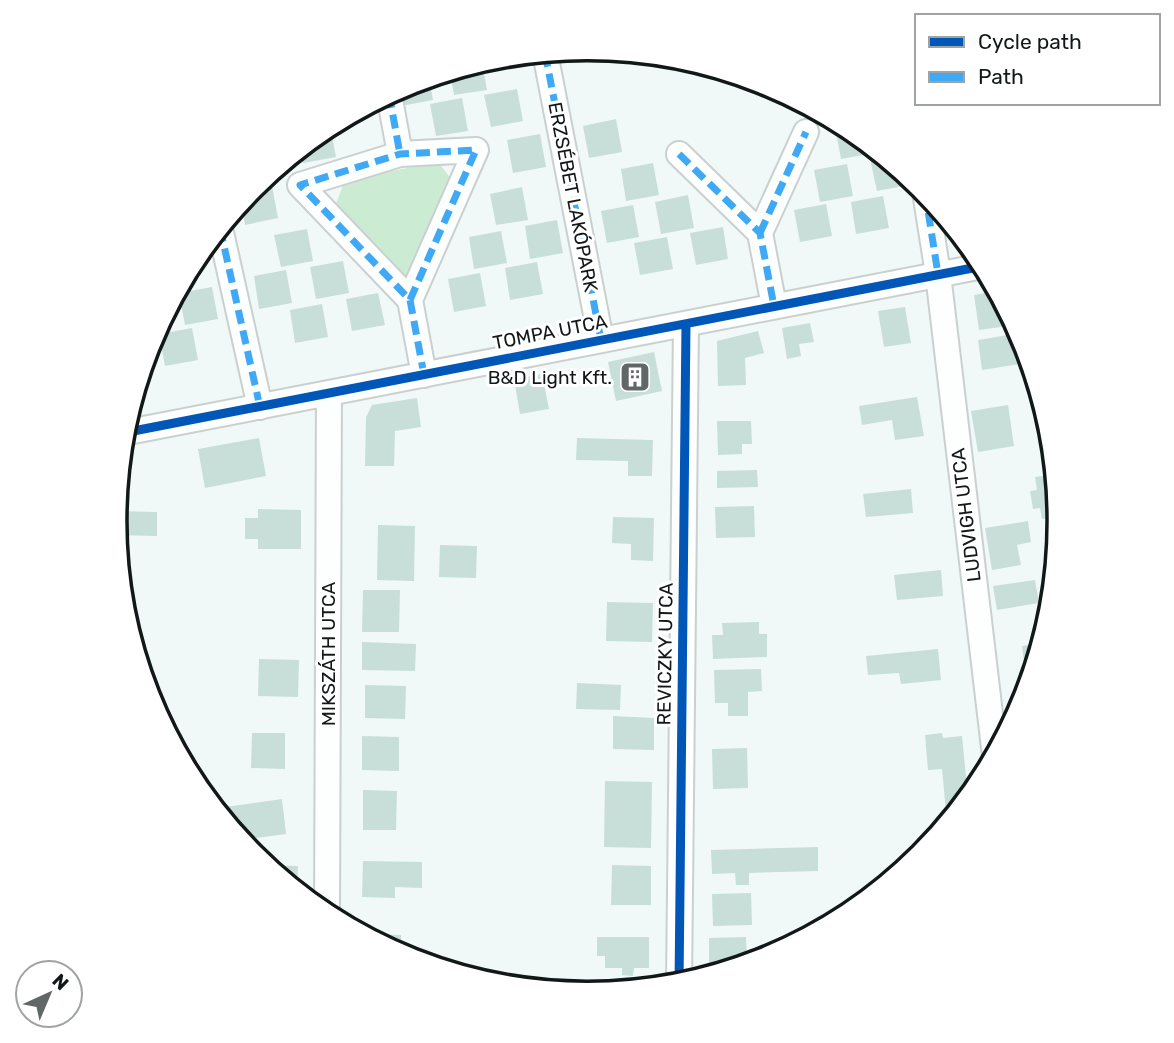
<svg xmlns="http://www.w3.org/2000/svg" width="1174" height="1043" font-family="Rubik,sans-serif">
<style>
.green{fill:#cbecd2}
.building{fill:#c7dfd8}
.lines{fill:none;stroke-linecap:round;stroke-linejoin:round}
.minor-casing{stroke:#cad0d0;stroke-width:28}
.minor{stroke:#fdfefe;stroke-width:24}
.quiet{stroke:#3fa9f5;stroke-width:7;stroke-dasharray:14 7;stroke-linecap:butt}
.cycleway-casing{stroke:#fff;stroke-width:13}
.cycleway{stroke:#0057b8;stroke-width:9}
.labels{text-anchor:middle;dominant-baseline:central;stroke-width:6;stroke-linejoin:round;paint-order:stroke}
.street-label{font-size:19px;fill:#121818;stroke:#fff}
.poi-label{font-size:19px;fill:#121818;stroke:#fff;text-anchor:end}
.rim{fill:none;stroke:#121818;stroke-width:3.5}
</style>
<rect width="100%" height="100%" fill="#f0f9f8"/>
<path class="green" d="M438,162L455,184L410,282L335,206L345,180Z"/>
<path class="building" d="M482,62L487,90L454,95L450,72Z
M429,78L433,100L401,106L397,90Z
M517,89L523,121L491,127L484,95Z
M462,98L468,131L436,136L430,104Z
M616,119L622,152L589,158L583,126Z
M843,125L873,148L874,153L841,159L835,127Z
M330,126L336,157L303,163L301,148Z
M540,134L546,167L513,173L507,140Z
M884,157L908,176L909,185L877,191L870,159Z
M653,163L659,195L626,201L621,169Z
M847,164L853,196L820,202L814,170Z
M272,186L278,218L245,225L241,202L251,190Z
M522,187L528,220L496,225L490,194Z
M688,195L694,228L661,234L655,202Z
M883,196L889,228L856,234L851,202Z
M826,204L832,236L800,242L794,210Z
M633,205L639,237L607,243L601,211Z
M557,220L563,253L530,259L525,226Z
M723,227L728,259L696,265L690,233Z
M307,229L313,261L281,267L274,235Z
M501,231L507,263L474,269L469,237Z
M667,237L673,269L640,275L634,243Z
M343,261L349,293L316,299L310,267Z
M537,262L543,294L510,300L505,268Z
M286,270L292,303L259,309L254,276Z
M480,273L486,306L454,312L448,279Z
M212,287L218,319L185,325L179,293Z
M997,291L1015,325L979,330L974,295Z
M378,293L385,325L352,331L346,299Z
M322,304L328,337L295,343L290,310Z
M905,307L911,343L884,347L878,311Z
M810,323L814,342L799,344L801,356L787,359L782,328Z
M192,328L198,360L165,366L159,334Z
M758,331L764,353L745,358L746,385L718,386L717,341Z
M1020,333L1026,363L982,370L978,340Z
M654,352L662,391L616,401L608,362Z
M542,374L549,409L520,414L514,379Z
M917,397L924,436L895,440L892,420L862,425L859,406Z
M417,398L421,427L395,431L394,466H365L366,417L372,405Z
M1008,405L1014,446L978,452L971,411Z
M717,421H751L752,444H742V454L718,455Z
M259,438L266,476L205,488L198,449Z
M577,438L653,440L652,476H628V461L576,460Z
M757,470L758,487L717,488V471Z
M1055,474L1059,516L1042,519L1040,508L1033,509L1030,491L1037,490L1035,477Z
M911,489L913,513L866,517L863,494Z
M754,506L755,537L716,538L715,507Z
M258,509L301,510V549H258V539H245V518H258Z
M115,511L157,512V536L116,535Z
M613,517L654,518L653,561L631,560V544L612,543Z
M1028,521L1031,542L1017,545L1021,565L992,570L985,528Z
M378,525L415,526L414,581L377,580Z
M440,545L477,546L476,578L439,577Z
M941,570L943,596L897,600L894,575Z
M1035,580L1039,603L997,610L993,586Z
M363,590H400L399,632H362Z
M607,602L653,603L652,642L606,641Z
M759,622V634H767V657L713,659L712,635H723L722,623Z
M362,642L416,644L415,671L362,670Z
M1041,643L1034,668L1025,669L1022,646Z
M938,649L941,680L901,684L899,673L868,675L866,656Z
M259,659L299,660L298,697L258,696Z
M761,669L762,691L748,692V716H728V703H715L714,670Z
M577,683L621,685L620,710L576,709Z
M365,685L406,686L405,719L365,718Z
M613,716L654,718V750L613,749Z
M252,733H285V769L251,768Z
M942,733L943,738L962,736L968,798L958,811L946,812L942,769L928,770L925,735Z
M362,736L399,737V771L362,770Z
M747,748L748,788L713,789L712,749Z
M605,781L652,782L651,848L604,847Z
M363,790L397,791L396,830H363Z
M282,799L286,834L240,840L227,824L225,807Z
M818,847V871L749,873V885H736L735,873L712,874L711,850Z
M363,861L422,862V888L395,887V898L362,897Z
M264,865L298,866L297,892L275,873Z
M612,865L651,866V905H611Z
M751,893L752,925L713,926L712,894Z
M362,934L401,935V955Z
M597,937H649V968H634L633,976L622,975V968H605V956H597Z
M746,937L747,965L732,969L709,970V938Z"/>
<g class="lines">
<g class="minor-casing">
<path id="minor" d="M545,53L601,340
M389,94L400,154
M679,154L760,233L774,306
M925,192L938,274L995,756
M220,228L260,407
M760,233L806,132
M410,300L476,150L400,154L300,185L410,300L424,375
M123,433L983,266
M327,916L329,393
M679,985L686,324"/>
</g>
<use href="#minor" class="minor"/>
<path class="quiet" d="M545,53L601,340
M389,94L400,154
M679,154L760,233L774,306
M925,192L938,274
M220,228L260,407
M760,233L806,132
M410,300L476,150L400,154L300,185L410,300L424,375"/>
<g class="cycleway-casing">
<path id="cycleway" d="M123,433L983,266
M679,985L686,324"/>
</g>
<use href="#cycleway" class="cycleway"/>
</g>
<defs>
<g id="building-square" transform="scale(1.575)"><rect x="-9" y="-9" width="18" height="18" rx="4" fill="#606766" stroke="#fff"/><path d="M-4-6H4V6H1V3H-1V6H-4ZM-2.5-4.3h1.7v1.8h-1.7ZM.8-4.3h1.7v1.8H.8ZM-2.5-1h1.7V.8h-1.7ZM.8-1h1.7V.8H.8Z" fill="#fff"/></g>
</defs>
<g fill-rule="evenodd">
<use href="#building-square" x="635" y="377"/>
</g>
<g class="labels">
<g class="street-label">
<text transform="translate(573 197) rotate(79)">ERZSÉBET LAKÓPARK</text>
<text transform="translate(550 332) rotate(-11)">TOMPA UTCA</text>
<text transform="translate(966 515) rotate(-97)">LUDVIGH UTCA</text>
<text transform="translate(328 654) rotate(-90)">MIKSZÁTH UTCA</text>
<text transform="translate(665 654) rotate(-89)">REVICZKY UTCA</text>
</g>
<g class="poi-label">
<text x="612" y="377">B&amp;D Light Kft.</text>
</g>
</g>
<path d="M0 0H1174V1043H0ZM127 521a460 460 0 1 1 920 0a460 460 0 1 1-920 0Z" fill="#fff" fill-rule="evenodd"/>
<path class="rim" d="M127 521a460 460 0 1 1 920 0a460 460 0 1 1-920 0Z"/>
<rect x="915" y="14" width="245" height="91" fill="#ffffff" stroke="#a0a3a3" stroke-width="2"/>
<rect x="929" y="37" width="35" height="10" fill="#0057b8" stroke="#a0a3a3" stroke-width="2"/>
<text x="978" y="49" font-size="21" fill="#121818">Cycle path</text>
<rect x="929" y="72" width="35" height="10" fill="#3fa9f5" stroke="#a0a3a3" stroke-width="2"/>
<text x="978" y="84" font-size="21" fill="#121818">Path</text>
<g transform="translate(49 994) rotate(44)"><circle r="33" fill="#ffffff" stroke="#a0a3a3" stroke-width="2"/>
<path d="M0-5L12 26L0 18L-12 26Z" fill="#606766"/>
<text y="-10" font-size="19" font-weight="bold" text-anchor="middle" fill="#121818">N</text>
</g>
</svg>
